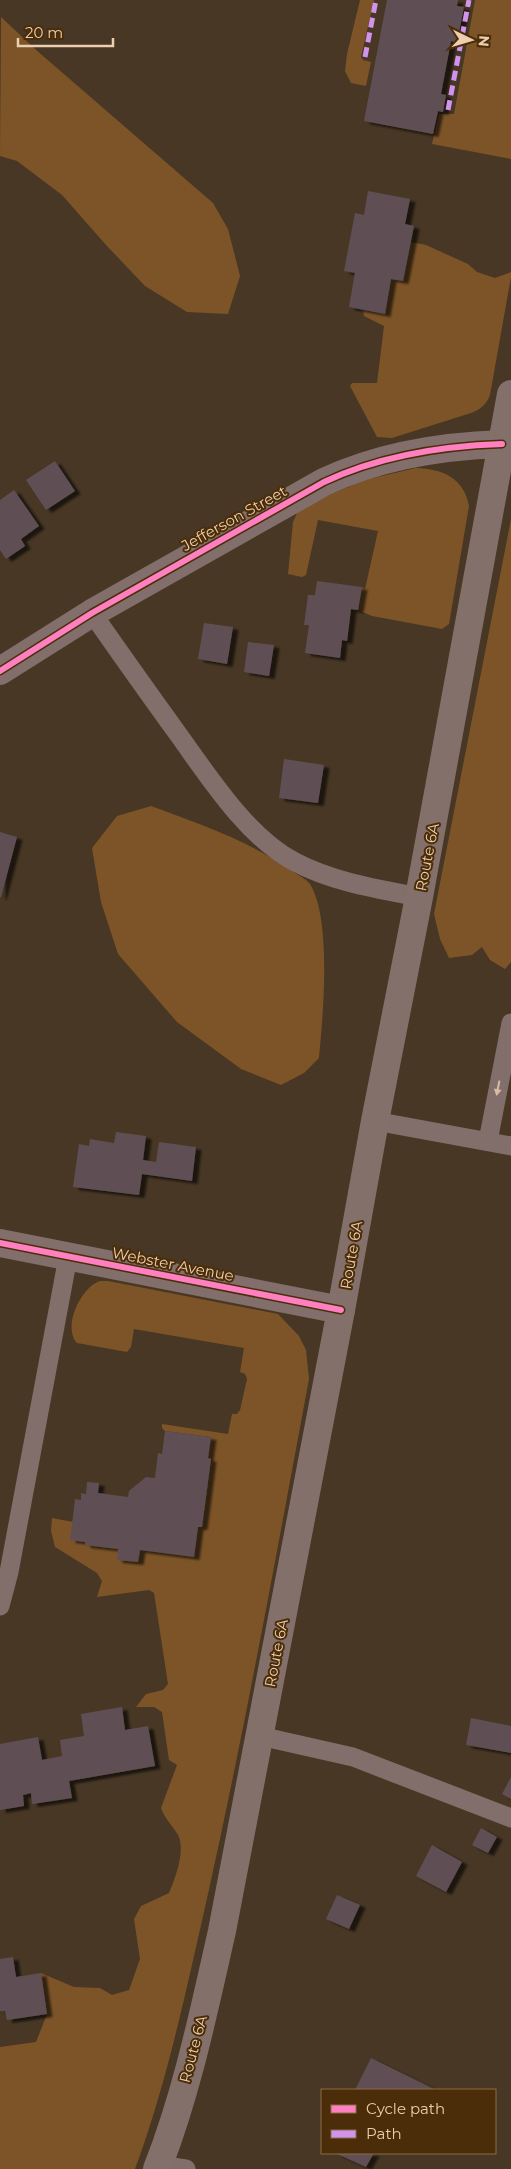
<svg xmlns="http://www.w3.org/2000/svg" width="511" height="2169" font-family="Montserrat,sans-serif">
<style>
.green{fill:#7d5428}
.building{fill:#5e5054;filter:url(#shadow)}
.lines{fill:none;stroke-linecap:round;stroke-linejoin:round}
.lane{stroke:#826e6a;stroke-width:19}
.street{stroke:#826e6a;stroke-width:28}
.secondary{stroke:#83706a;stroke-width:28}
.quiet{stroke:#d193ec;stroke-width:5;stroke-dasharray:10 5;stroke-linecap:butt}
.cycleway-casing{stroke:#4b2d09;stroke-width:9}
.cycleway{stroke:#ff80c0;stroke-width:6}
.oneway{fill:#d8bba1}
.labels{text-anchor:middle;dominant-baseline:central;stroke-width:4;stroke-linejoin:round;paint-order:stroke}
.street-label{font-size:15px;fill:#edceaf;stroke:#4b2d09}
</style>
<defs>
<filter id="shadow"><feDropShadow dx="5.5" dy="3" stdDeviation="1" flood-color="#0009"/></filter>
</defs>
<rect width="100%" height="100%" fill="#473724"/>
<path class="green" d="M360,0H374L361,57L363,60L371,62L366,86L351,83L345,71L347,54Z
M475,0H511V159L432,144L439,114H454Z
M1,17L35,49L213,203L228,229L240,276L228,314L187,312L145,286L106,245L62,195L17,161L0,156Z
M411,242L426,245L468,264L477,272L495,278L511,272V277L490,395C486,405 481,409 471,413L392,438L377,437L350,386L352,383H377L384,326L364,316L363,310L385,314L391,279L403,281Z
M416,468C443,469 464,478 469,506L449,624L442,629L372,616L358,610L362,587L365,589L378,531L318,520L306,575L302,577L288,574L293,522L297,513L322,498L365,480Z
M511,519V962L505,969L490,960L482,947L472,955L449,958L440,939L434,914Z
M151,806C200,824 252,842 295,873C300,876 307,880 310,884C332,920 323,1015 319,1058L304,1073L281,1085L241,1069L177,1022L118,954L101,902L92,848L117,816Z
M100,1281H108L278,1314L299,1336L306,1350L309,1379C277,1551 246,1723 208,1894C187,1986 168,2080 135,2169H0V2047L36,2042L47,2014L41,1973L74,1987L100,1988L112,1995L129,1990L140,1959L134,1919L141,1906L169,1893C175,1878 186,1851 178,1835C172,1825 165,1819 161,1808L177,1765L169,1760L162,1712L154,1707H136L146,1694L163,1690L168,1684L154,1593L149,1590L97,1597L102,1581L97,1573L55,1547L51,1531L52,1518L73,1522L85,1542L118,1549V1560L138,1562L140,1550L194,1557L198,1527H202L211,1459L208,1458L211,1437L165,1431L162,1428V1424L228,1434L232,1414H237L240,1410L247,1379L245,1374L240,1372L244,1348L134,1329L131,1347L127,1352L77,1343C62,1327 81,1287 100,1281Z"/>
<path class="building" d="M387,0H458L457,6L464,7L457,43L451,41L441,94L446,95L443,112L438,111L433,134L364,121Z
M368,191L410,199L405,224L414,226L403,281L391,279L385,314L349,307L355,273L344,271L355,213L364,215Z
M55,461L75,491L46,510L26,480Z
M14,490L39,526L21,539L25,546L6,559L0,550V500Z
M317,581L362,587L358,610L351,609L347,641L342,640L340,658L305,653L309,625H304L308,595H315Z
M204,623L233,627L227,664L198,659Z
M248,642L274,645L269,676L244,672Z
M284,759L324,765L318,803L279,798Z
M0,832L17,837L1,897H0Z
M116,1132L146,1136L143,1160L156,1162L159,1142L196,1147L192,1181L142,1174L139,1195L73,1187L79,1144L89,1146L90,1139L114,1143Z
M165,1431L211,1437L208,1458L211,1459L202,1527H198L194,1557L140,1550L138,1562L117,1560L118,1549L85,1545V1542L70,1540L75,1499L81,1500V1493L86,1494L87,1482L99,1483L98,1493L128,1497L129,1491L146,1477L155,1478L158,1453L162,1454Z
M122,1707L125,1730L148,1726L155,1766L69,1781L72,1798L32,1804L31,1793L23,1795L24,1806L0,1810V1744L38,1737L42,1760L62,1756L60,1740L84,1736L81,1714Z
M471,1718L511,1726V1753L466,1745Z
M511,1777V1799L502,1794Z
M481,1828L497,1837L488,1853L472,1845Z
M432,1845L462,1862L446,1892L416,1876Z
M337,1895L360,1905L349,1929L326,1919Z
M13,1957L16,1977L41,1973L47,2014L7,2020L5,2011H0V1959Z
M371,2058L436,2090H355Z
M335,2153H374L366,2167Z"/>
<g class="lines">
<path class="lane" d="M92,613C120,653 149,694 178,734C209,777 247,837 295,862C333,882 378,889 419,897
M375,1121L511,1146
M488,1141L511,1023
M0,1606L9,1572L68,1257
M260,1736L353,1757L511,1818
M158,2165L186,2169"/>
<path class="street" d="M0,671L92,613L324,482C379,456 442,446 502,444
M0,1243L341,1310"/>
<path class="secondary" d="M157,2169C187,2093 204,2010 222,1931L341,1310L375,1121L419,897L511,394"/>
<path class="quiet" d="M365,57L376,0
M448,110L469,0"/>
<g class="cycleway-casing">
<path id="cycleway" d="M0,671L92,613L324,482C379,456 442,446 502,444
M0,1243L341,1310"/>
</g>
<use href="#cycleway" class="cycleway"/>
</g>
<defs><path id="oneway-solid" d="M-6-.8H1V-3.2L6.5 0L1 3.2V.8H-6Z" transform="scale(1.25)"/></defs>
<use class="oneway" href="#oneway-solid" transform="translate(498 1088) rotate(101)"/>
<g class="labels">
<g class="street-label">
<text transform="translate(234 518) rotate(-29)">Jefferson Street</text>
<text transform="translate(427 857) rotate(-79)">Route 6A</text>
<text transform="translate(351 1255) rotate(-80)">Route 6A</text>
<text transform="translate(173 1264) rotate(11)">Webster Avenue</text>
<text transform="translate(276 1653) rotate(-79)">Route 6A</text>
<text transform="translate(193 2049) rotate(-75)">Route 6A</text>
</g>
</g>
<rect x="321" y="2089" width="175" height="65" fill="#4b2d09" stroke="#8c6d4b"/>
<rect x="331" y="2105" width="25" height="8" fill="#ff80c0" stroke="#8c6d4b"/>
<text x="366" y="2114" font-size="15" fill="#edceaf">Cycle path</text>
<rect x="331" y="2130" width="25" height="8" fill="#d193ec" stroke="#8c6d4b"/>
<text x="366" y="2139" font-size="15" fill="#edceaf">Path</text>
<g transform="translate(471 40) rotate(95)" stroke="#4b2d09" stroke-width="4" paint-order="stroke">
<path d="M0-4L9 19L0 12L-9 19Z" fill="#edceaf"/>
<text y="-8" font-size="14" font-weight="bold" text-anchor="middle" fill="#edceaf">N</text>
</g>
<path d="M18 38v8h95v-8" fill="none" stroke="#edceaf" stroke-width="2.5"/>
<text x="25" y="38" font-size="15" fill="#edceaf" stroke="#4b2d09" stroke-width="4" paint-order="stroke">20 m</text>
</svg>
